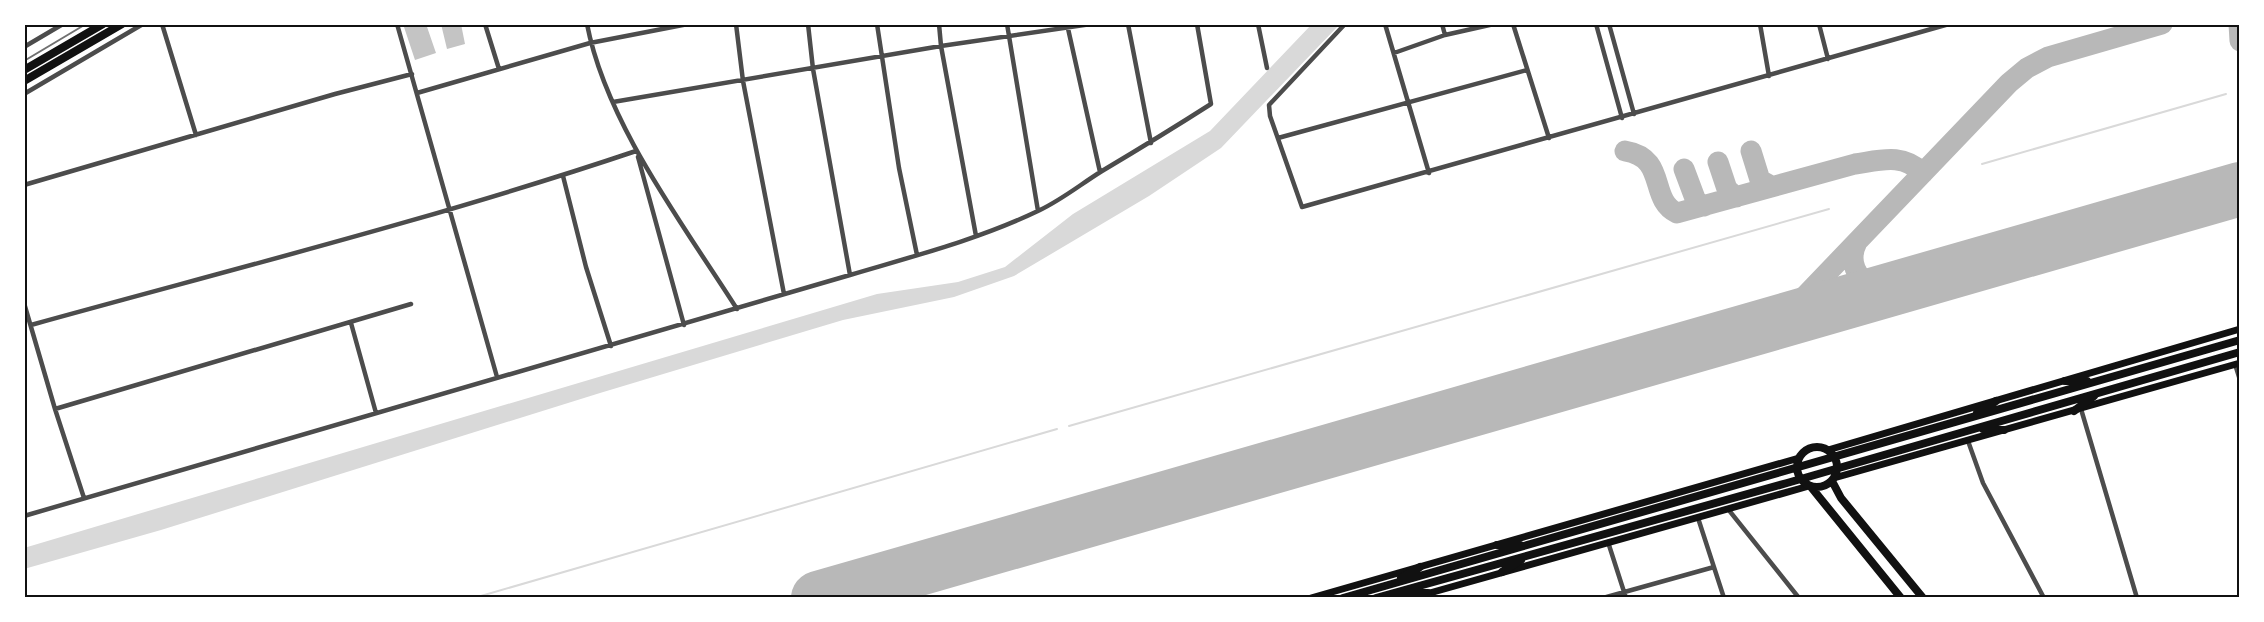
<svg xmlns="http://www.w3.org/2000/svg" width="2264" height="622" font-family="Jost,sans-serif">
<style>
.water{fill:#d9d9d9}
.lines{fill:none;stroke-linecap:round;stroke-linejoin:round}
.stream{stroke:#d9d9d9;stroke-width:2}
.taxiway{stroke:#b8b8b8;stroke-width:21}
.runway{stroke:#b8b8b8;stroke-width:54}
.building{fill:#c4c4c4}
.minor{stroke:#4c4c4c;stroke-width:4.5}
.secondary{stroke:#111;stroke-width:7}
.primary{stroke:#111;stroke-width:8}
.trunk{stroke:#111;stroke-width:8}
.rail{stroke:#707070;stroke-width:2}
.neatline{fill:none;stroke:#111;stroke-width:2}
</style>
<rect width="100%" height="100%" fill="#fff"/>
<path class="water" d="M1312,24H1340L1221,148L1149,196L1014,276L954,297L843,320L600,393L161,530L24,569V548L877,294L958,282L1005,267L1073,214L1210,131Z"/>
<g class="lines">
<path class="stream" d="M1982,164L2226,94
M1069,426L1829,209
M474,598L1057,429"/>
<path class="taxiway" d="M2239,24L2240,41
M1625,151C1668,158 1648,199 1677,213L1855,164C1882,160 1902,153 1923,173
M1751,151L1760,180L1771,186
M1718,162L1727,189L1736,197
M1684,169L1696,201L1704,206
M1857,242C1846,264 1859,277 1874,294
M1782,320L2009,83L2027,68L2048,57L2162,24"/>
<path class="runway" d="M818,598L2240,189"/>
</g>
<path class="building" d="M403,24H426L436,53L415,60Z
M441,24H461L465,44L447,49Z"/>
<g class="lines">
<path class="minor" d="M162,24L196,135
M397,24L497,377
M485,24L499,69
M587,24C606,123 683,224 737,309
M736,24L743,81L784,294
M808,24L813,69L850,275
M877,24L899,168L917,255
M939,24L941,46L976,236
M1007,24L1038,211
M1067,24L1100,172
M1128,24L1151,143
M1258,24L1267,68
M1345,24L1269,105L1270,116L1302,207L1949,24
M1385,24L1429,173
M1442,24L1445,35
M1513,24L1549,138
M1596,24L1622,118
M1609,24L1634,114
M1760,24L1769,76
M1819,24L1828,59
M24,47L63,24
M1394,53L1445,35L1494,24
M417,93L590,43L688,24
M24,94L143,24
M613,102L941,46L1091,24
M1278,138L1527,70
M638,157L684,325
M563,176L586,267L611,346
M24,185L335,94L412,74
M24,303L55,409L84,498
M351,323L376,413
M31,325C233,269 437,218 636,151
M2235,364L2240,380
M55,409L411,304
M2081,409L2137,598
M1968,441L1983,483L2044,598
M1728,509L1799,598
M24,516L850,275C914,256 980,239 1040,210C1063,199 1081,184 1102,171C1139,149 1175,127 1211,104L1197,24
M1698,518L1724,598
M1608,542L1626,598
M1603,598L1714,567"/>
<path class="secondary" d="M1828,450L2240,329
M1834,478L2240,363
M1311,598L1799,458
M1412,598L1809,486"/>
<path class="primary" d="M2065,381H2087
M2074,411L2094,396
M1977,413L1996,401
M1983,429L2004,430
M1797 467a20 20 0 1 1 40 0a20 20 0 1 1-40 0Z
M1832,481L1841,498L1923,598
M1811,487L1901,598
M1497,545H1520
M1502,572L1521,560
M1401,578L1420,567
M1404,593H1428
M1343,598L2240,340
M1376,598L1787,483L2240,352"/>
<path class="trunk" d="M24,70L103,24
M24,81L122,24"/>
<path class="rail" d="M24,61L86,24"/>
</g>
<rect width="2264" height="622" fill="none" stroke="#ffffff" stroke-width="51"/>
<rect x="26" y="26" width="2212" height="570" class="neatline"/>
</svg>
